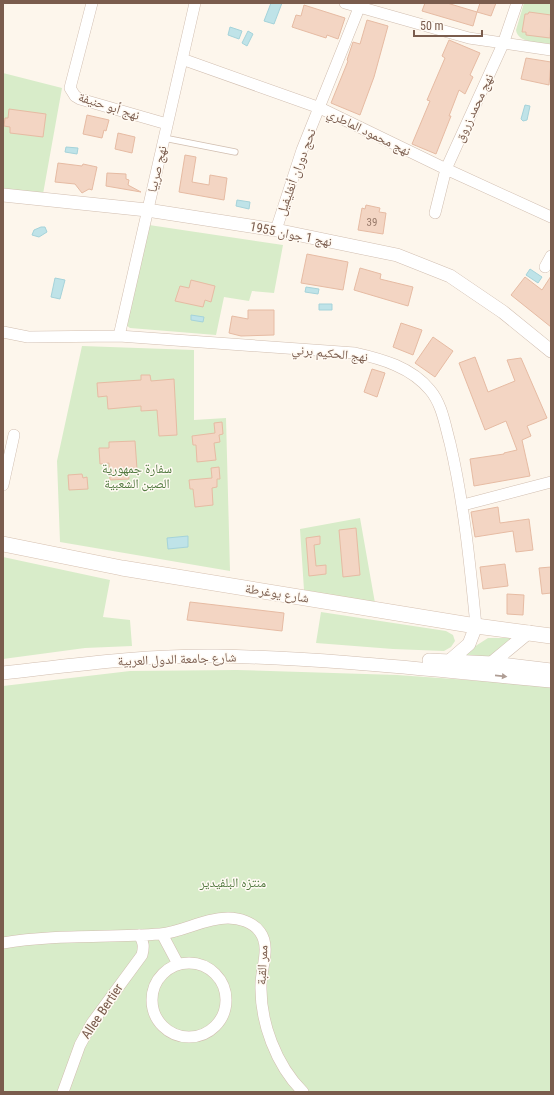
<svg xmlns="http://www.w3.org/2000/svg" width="554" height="1095" font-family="'Roboto Condensed','Noto Naskh Arabic',sans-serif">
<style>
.green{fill:#d8ecc9}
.water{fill:#bfe3e8;stroke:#a5d3da}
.building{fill:#f3d5c3;stroke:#e6bba3}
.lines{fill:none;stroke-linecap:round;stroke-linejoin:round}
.service-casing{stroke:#d1beb0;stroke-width:7}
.minor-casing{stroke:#d1beb0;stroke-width:12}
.tertiary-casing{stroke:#d1beb0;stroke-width:14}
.secondary-casing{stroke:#d6c0b0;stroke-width:16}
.service{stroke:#fff;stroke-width:5.5}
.minor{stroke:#fff;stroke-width:11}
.tertiary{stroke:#fff;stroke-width:13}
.secondary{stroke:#fff;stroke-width:15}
.oneway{fill:#af9d94}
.labels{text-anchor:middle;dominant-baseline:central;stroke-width:3;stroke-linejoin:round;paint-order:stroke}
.number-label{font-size:11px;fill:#987a6a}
.street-label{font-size:13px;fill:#7a5c4d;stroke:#fffaf3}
.park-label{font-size:13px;fill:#537a41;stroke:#fffaf3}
</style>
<rect width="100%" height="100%" fill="#fdf6ec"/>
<path class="green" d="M524,3H551V44C540,42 518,44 516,30Z
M3,73L62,88L43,194L3,189Z
M149,225L283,245L274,293L252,291L249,301L224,297L216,335L130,328L126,325Z
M82,346L194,350V420L226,418L230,571L60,542L57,461Z
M360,518L375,603L304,590L300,529Z
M3,557L110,580L103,617L130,620L132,646L85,648L3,659Z
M321,612L446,631L453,635L455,641L451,647L444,651L393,649L316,643Z
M488,638H513L488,659L463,657L474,647Z
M237,670L397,675L551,686V1092H3V686L130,671Z"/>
<path class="water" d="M271,3H282L274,24L264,21Z
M230,27L242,31L239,39L228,35Z
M248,31L253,34L247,46L242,43Z
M525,105L530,106L527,120L523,121L521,119Z
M66,147L78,148L77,154L65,152Z
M237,200L250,202L249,209L236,206Z
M41,227H45L47,232L39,237L32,235L34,230Z
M530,269L542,277L538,283L526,275Z
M55,278L65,280L60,299L51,297Z
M306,287L319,289L318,294L305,292Z
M319,304H332V310H319Z
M191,315L204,317L203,322L191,320Z
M188,536V547L168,549L167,538Z"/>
<path class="building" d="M425,3H447L477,12L473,26L422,11Z
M480,3H496L491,16L477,12Z
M304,5L345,18L338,39L327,35L326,38L292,27L296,15L301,16Z
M529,12L551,15L550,38L526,35V32H522L525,14H528Z
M367,20L388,26L374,77L360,115L331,103L348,61L347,60L353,42L360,44Z
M449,40L480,53L470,75L473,77L465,94L459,90L449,116H451L436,154L412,144L430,101L427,100L445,58L442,56Z
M526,58L551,62L549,85L521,79Z
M9,109L46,114L43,137L10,133V127L4,126L5,118H8Z
M87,115L109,120L106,131L104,130L102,138L83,134Z
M118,133L135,137L132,153L115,149Z
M185,155L196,157L192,182L209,185L210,175L227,178L224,200L179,192Z
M58,163L82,166L83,164L97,167L92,190L89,189L82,193L75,184L55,182Z
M107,173L126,174V179L129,180L128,185L141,192L106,186Z
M366,205L380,208L379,212L386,213L383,234L358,230L362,208L365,209Z
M307,254L348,262L343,290L301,283Z
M360,268L381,274L380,279L413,287L408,306L354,290Z
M551,276V327L511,295L525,277L542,290Z
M191,280L215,286L211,302L205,300L203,307L175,301L180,286L189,288Z
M248,310H274V335L241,336L229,333L232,316L248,319Z
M401,323L422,330L413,355L393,347Z
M433,337L453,351L435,377L415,363Z
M475,357L488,392L515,381L507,360L521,358L547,418L527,426L531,436L522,440L530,476L474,486L470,459L504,454V453L517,450L506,421L485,430L459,363Z
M372,369L385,373L377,397L364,392Z
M141,375H150L151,381L174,379L177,435L159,436L157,410L141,411V406L108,409L107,396L98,397L97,383L141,380Z
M222,422L223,434L219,435L220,442L214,443L216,460L197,462L196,445H193L192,436L215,433L214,423Z
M135,441L137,469H128L129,479L110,480L109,463L100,464L99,448H109V442Z
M219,467L220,479H217V487L212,488L213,505L195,507L193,489H190L189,480L212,478L211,468Z
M82,474L83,478L87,477L88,489L69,490L68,475Z
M498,507L500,523L529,519L533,550L516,552L513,531L475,537L471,512Z
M356,528L360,575L343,577L339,530Z
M320,536V544L314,545L316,566L326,565V574L309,576L306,538Z
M505,564L508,586L483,589L480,567Z
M551,567V593L542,594L539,568Z
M507,594L524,595L523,615L507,614Z
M190,602L284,613L282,631L187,620Z"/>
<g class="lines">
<g class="service-casing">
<path id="service" d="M164,138L235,152"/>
</g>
<g class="minor-casing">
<path id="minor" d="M92,3L70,88L75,96L80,99L167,124
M345,3L469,38L551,50
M182,59L320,108L446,169L551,217
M435,213L446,169L503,44L517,3
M276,230L302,150L361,3
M545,267L551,256
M3,332L28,337L119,336L355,353C382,359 411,367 430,390C442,404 445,425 450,443C464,503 470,564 476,626
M119,336L195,3
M3,485L14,435
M463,505L551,482
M162,934L178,964
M3,943C55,934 108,938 160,934C183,932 204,918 228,918C239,918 253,922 260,932C271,947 261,968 261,985C260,1022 276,1065 303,1092
M152 1000a37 37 0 1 1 74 0a37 37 0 1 1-74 0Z
M63,1092L80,1045L92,1023L142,955C144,947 144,942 139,935"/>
</g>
<g class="tertiary-casing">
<path id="tertiary" d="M3,195L147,210L276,230L397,255L450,276L503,312L551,351
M429,660L492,663L551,670
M447,663L469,644L476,626
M488,666L529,632
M3,673C74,665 145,655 217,656C329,658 440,671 551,681"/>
</g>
<g class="secondary-casing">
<path id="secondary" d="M3,544L122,568L476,626L551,636"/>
</g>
<use href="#service" class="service"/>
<use href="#minor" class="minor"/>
<use href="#tertiary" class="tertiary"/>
<use href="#secondary" class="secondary"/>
</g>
<defs><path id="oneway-solid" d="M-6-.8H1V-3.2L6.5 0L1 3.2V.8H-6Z"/></defs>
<use class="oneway" href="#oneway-solid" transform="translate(501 676) rotate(6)"/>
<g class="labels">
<g class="number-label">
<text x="372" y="222">39</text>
</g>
<g class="street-label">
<text transform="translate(109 106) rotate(18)">نهج أبو حنيفة</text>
<text transform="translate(474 108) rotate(-65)">نهج محمد زروق</text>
<text transform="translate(369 132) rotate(26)">نهج محمود الماطري</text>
<text transform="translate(157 169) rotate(-77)">نهج صربيا</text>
<text transform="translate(296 172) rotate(-70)">نحج دوران أنغليفيل</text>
<text transform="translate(291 234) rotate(11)">نهج 1 جوان 1955</text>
<text transform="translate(330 353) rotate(6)">نهج الحكيم برني</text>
<text transform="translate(277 593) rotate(9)">شارع يوغرطة</text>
<text transform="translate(177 659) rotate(-2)">شارع جامعة الدول العربية</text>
<text transform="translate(262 965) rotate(-87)">ممر القبة</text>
<text transform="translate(102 1011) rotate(-56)">Allee Bertier</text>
</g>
<g class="park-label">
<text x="137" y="468">سفارة جمهورية<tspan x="137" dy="15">الصين الشعبية</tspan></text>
<text x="233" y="882">منتزه البلفيدير</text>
</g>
</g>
<rect width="554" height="1095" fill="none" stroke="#7a5c4d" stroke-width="8"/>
<path d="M414 30v6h68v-6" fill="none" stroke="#7a5c4d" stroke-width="2"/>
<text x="420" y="30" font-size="12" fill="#7a5c4d" stroke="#fffaf3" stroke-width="3" paint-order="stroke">50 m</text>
</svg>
